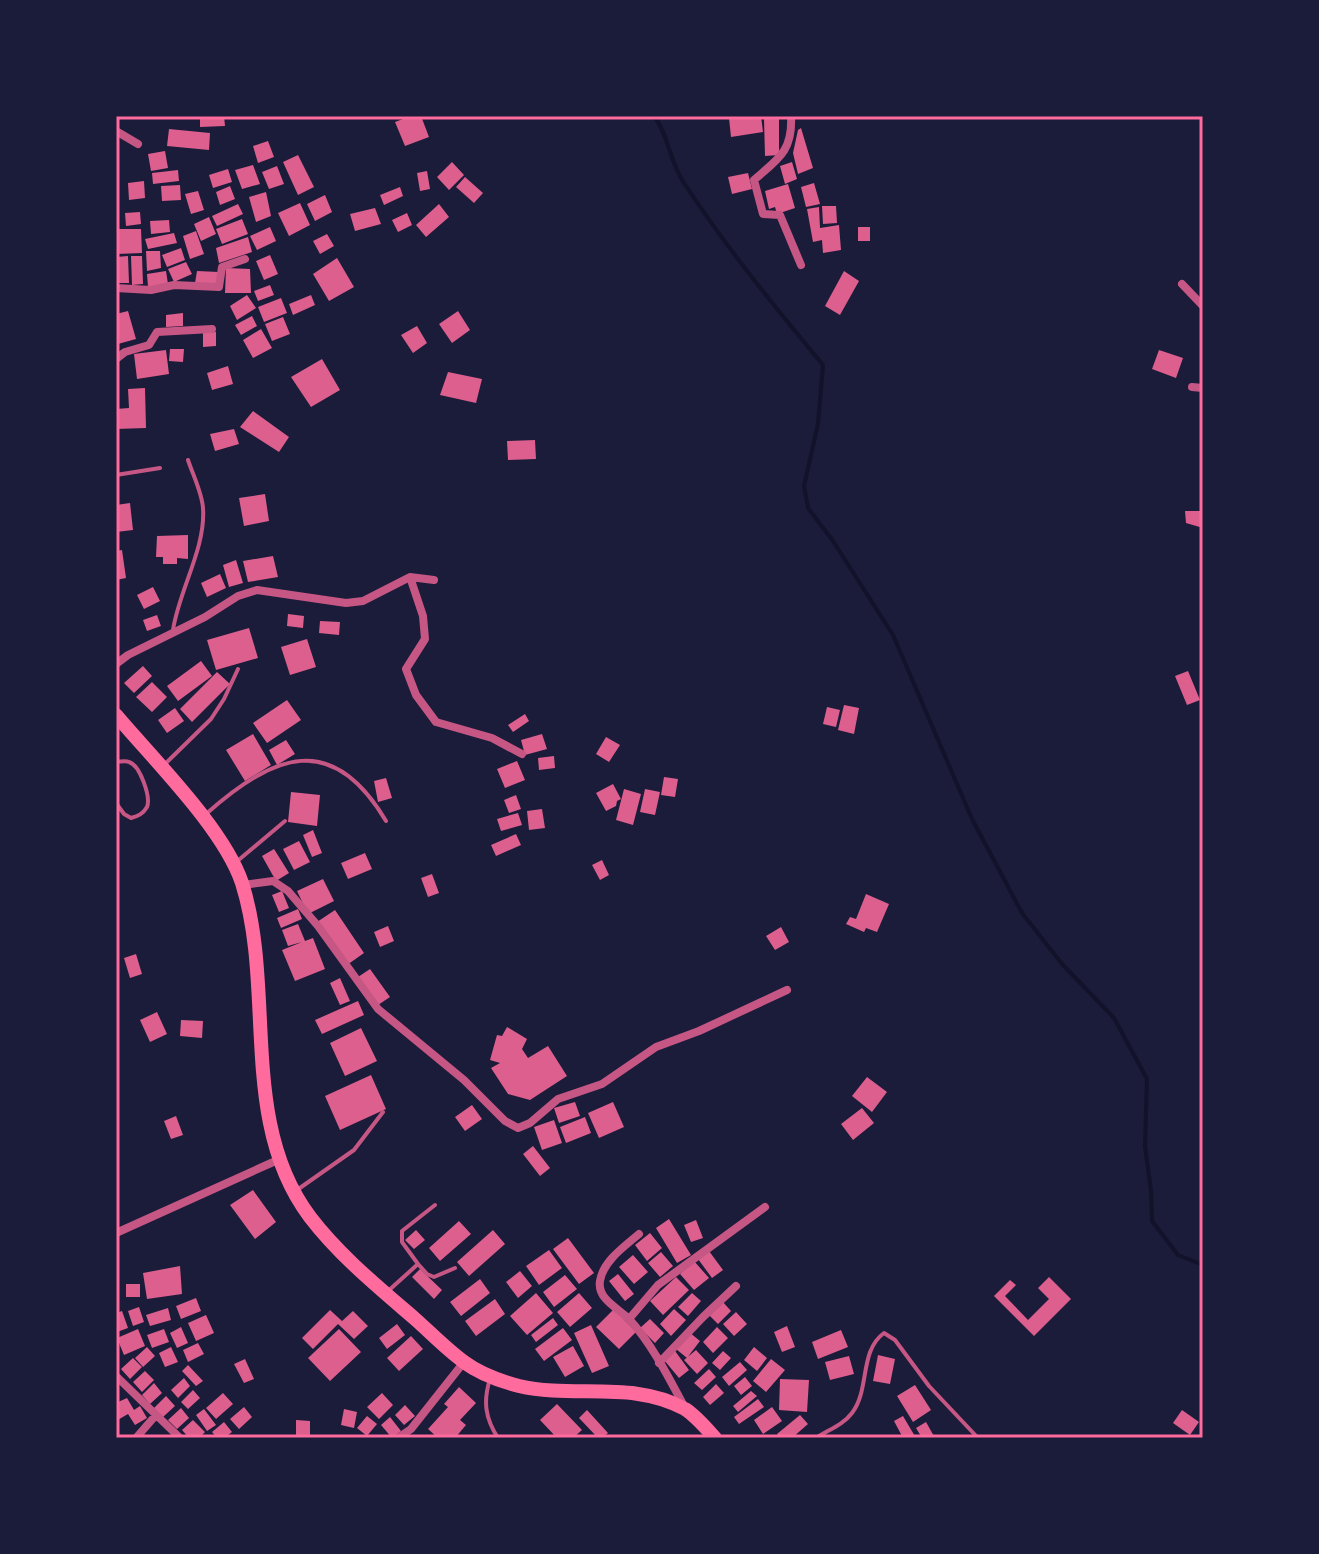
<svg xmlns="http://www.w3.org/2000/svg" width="1319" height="1554" font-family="'Work Sans',sans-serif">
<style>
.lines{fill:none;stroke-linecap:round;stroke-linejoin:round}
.stream{stroke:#12122b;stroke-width:4}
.building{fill:#dd5f8e}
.service{stroke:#c65784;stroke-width:4}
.minor{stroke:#c65784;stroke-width:8}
.trunk{stroke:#ff6b9d;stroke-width:14}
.neatline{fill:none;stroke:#ff6b9d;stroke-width:3}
</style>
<rect width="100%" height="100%" fill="#1b1b3a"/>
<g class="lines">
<path class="stream" d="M654,116C669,136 670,163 684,183C726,247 774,306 823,365L818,424L804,486L808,508L833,541L893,635L972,819L1022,913L1062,964L1114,1018L1147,1079L1145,1146L1151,1191L1152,1221L1178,1255L1203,1265"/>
</g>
<path class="building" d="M200,116H224L225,126L200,127Z
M411,116H421L429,137L405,146L395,122Z
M740,116H761L763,132L731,137L729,118Z
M779,118V155L765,156L764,119Z
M801,128L813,168L798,174L793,153L798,130Z
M169,129L210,133L209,150L167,146Z
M268,141L274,157L258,163L253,146Z
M165,151L168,168L151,171L148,154Z
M298,155L314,187L298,195L283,162Z
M452,162L464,175L449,190L437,177Z
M792,162L797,179L785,184L780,166Z
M253,165L260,184L242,189L235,170Z
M277,166L284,184L269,189L262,172Z
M228,169L232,182L213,188L209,175Z
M178,170L179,181L153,184L152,173Z
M427,171L430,189L420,191L417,173Z
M748,173L752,189L732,194L728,177Z
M465,177L483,193L474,203L456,187Z
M144,181L145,198L129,200L128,183Z
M814,183L820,204L806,207L801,187Z
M788,184L795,208L777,214L775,207L769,209L765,191Z
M180,185L181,200L162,201L161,186Z
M230,186L235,199L220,205L216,192Z
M400,187L403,196L384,205L380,195Z
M198,191L204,210L191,214L185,194Z
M266,192L271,216L256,222L249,197Z
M325,195L332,212L315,221L307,204Z
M300,203L310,225L289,236L278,213Z
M238,204L243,214L217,226L212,216Z
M439,204L449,217L426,237L416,225Z
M822,206H836L837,223L823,224Z
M819,207L820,228L839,225L841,250L823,253L822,240L813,242L807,209Z
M375,208L381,224L355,231L350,214Z
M140,212L141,224L126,226L125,213Z
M407,213L412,225L398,232L392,220Z
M209,217L216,234L201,241L194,224Z
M242,219L248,234L222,244L216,229Z
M169,220L170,232L151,234L150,221Z
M270,227L276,241L257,250L250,236Z
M858,227H870V241H858Z
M117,229H141L142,253L116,254Z
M196,231L204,254L190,259L183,236Z
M174,233L177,243L148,249L145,239Z
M327,234L334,246L320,254L313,241Z
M248,237L252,252L219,263L216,248Z
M181,248L185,260L167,267L162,255Z
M146,251H160L161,268L147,271Z
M270,255L278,274L264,280L256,261Z
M128,256L129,283H116V257Z
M131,256H142L143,284L132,285Z
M337,258L354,287L329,301L313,274Z
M186,262L192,274L174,282L168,269Z
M226,268L250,269L251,293H225Z
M166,271L168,284L148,287L147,274Z
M197,271L219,272L218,285L195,283Z
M844,271L859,281L840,315L825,306Z
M270,285L274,295L258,301L254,291Z
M247,295L256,308L237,320L230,306Z
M311,295L315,305L293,315L289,304Z
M281,298L287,313L264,322L258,307Z
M128,311L136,339L118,344L116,314Z
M458,311L470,330L452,343L439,324Z
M183,313V326L166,327V315Z
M252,316L257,326L241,335L235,325Z
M283,317L290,334L272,341L265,324Z
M417,326L427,343L413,353L401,335Z
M261,329L272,348L253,358L243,340Z
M216,332V346L203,347V333Z
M170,349H184L183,362L169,361Z
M166,350L169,374L137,379L134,354Z
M1159,350L1183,358L1176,378L1152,369Z
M322,359L340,390L311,407L291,377Z
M228,366L233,384L212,390L207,373Z
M448,372L482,379L476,403L440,395Z
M145,388L146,428L116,429V409L129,408L128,389Z
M253,411L289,437L279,452L240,427Z
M234,429L239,444L215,451L210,434Z
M535,440L536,459L508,460L507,441Z
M265,494L269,521L244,526L239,498Z
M130,503L133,530L116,532V505Z
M1185,511H1201L1203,528L1186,523Z
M188,535V559L177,558V564H163V557H156L157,536Z
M122,550L126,578L116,580V551Z
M273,556L278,577L248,582L243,561Z
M236,560L243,583L229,587L223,565Z
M220,574L226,588L207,597L201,583Z
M153,587L160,601L144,609L137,595Z
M288,614L304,616L303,628L287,626Z
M157,615L161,626L147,631L143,620Z
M320,621L340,622L339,635L319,633Z
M249,628L258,658L216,670L207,640Z
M307,639L316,667L290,675L281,647Z
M201,661L212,676L178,701L167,686Z
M143,666L152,676L134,693L124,683Z
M1188,671L1200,700L1187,705L1175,676Z
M217,672L230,684L192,722L180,709Z
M152,682L167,697L152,712L136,697Z
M287,700L301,720L267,743L253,723Z
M844,705L859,708L854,734L838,730Z
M827,707L840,710L836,727L823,724Z
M175,708L184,721L167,733L158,720Z
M525,714L529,721L513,732L508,725Z
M253,734L271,765L245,781L226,750Z
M542,734L547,749L525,755L521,740Z
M606,737L620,745L609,762L596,754Z
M286,740L295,754L277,765L269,750Z
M554,756L555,768L539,770L538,758Z
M517,761L525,780L505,788L497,769Z
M664,777L678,779L675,797L661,795Z
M386,778L392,798L378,802L374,781Z
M613,784L621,799L617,801L616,806L606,811L596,793Z
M624,789L641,794L633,825L616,820Z
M645,789L660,792L655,815L640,812Z
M291,792L320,795L317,826L288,822Z
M516,795L521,809L509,813L504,800Z
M542,809L545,828L529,830L527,811Z
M518,813L522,825L501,831L497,819Z
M313,830L322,853L312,857L303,835Z
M516,834L521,845L496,856L491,845Z
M299,841L310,862L294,870L283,849Z
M274,849L289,873L276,881L262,856Z
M365,853L372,869L348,879L341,863Z
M602,860L609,875L600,880L592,865Z
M432,874L439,893L428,897L421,878Z
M323,879L334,901L308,914L297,891Z
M282,891L289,908L279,912L272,895Z
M866,894L889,904L877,932L866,928L864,932L846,924L850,917L856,919Z
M298,909L302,919L281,928L277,918Z
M335,910L364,953L347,965L317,922Z
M298,924L305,941L313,938L325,969L295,981L282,950L302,942L288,946L282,930Z
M388,926L394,941L380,947L374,932Z
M781,927L789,942L775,950L766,936Z
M136,954L142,974L130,978L124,958Z
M370,969L390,997L378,1005L358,977Z
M340,978L350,1001L340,1005L330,983Z
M358,1001L364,1015L322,1034L315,1020Z
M157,1012L167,1034L150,1042L140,1020Z
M181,1020L203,1021L202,1038L180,1036Z
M507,1027L527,1039L522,1049L528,1058L548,1046L567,1076L530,1100L508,1094L491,1068L500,1063L490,1060L497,1035L502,1036Z
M361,1028L377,1061L345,1076L330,1043Z
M371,1075L386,1109L340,1130L325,1096Z
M867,1077L887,1092L872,1112L852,1096Z
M575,1102L580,1116L559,1123L554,1108Z
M613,1102L624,1127L599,1138L588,1113Z
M472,1105L482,1119L465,1131L455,1117Z
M862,1108L874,1123L853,1140L841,1124Z
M176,1116L183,1135L171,1139L164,1121Z
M585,1117L591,1133L566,1143L560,1127Z
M554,1120L562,1143L542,1150L534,1127Z
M533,1146L550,1168L540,1176L523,1154Z
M253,1190L276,1222L255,1239L230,1205Z
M669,1219L691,1255L677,1263L656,1228Z
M696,1220L703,1238L691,1242L684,1225Z
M459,1221L471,1234L440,1261L429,1248Z
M416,1230L425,1240L414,1249L405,1240Z
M493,1230L505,1244L469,1276L457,1262Z
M650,1233L662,1248L647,1261L635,1245Z
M568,1238L594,1273L579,1284L553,1249Z
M549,1250L562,1268L539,1285L526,1266Z
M709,1251L723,1270L712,1278L698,1259Z
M661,1252L673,1266L660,1277L648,1263Z
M633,1255L648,1272L634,1284L619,1267Z
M694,1261L709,1278L694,1290L680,1274Z
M180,1266L182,1294L147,1299L143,1273Z
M420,1269L442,1290L434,1299L412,1277Z
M520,1271L532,1286L518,1298L506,1282Z
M618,1274L634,1294L625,1301L609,1281Z
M565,1275L577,1289L554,1307L543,1292Z
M676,1277L689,1290L663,1315L650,1301Z
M1049,1277L1071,1299L1034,1336L994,1296L1010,1280L1016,1285L1005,1296L1028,1320L1049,1299L1038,1288Z
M480,1279L490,1293L461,1316L450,1302Z
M126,1284H140V1297H126Z
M536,1293L553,1313L527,1335L510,1316Z
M579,1293L592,1308L570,1327L557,1312Z
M692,1293L701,1301L688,1316L678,1307Z
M196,1298L201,1311L181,1319L176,1306Z
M495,1299L505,1314L476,1336L465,1321Z
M722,1301L731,1311L718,1324L709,1315Z
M139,1307L144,1322L133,1326L128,1311Z
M168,1308L171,1320L150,1326L146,1315Z
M614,1309L636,1332L619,1349L596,1327Z
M674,1309L686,1320L671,1336L660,1324Z
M330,1310L342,1321L353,1311L368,1326L354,1339L338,1324L313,1349L302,1338Z
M122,1311L128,1328L117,1332L116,1313Z
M736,1312L747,1324L734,1336L723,1324Z
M206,1315L214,1333L196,1341L188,1323Z
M553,1318L558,1325L536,1342L531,1335Z
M650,1319L664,1333L655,1343L640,1328Z
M397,1324L405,1335L387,1349L379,1338Z
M591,1325L609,1366L592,1373L574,1333Z
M787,1326L795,1347L782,1352L774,1332Z
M181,1327L188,1343L177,1348L170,1333Z
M717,1327L728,1338L713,1353L703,1342Z
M563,1328L572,1340L544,1361L535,1349Z
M138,1329L145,1346L124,1355L117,1338Z
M164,1329L169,1342L152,1348L147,1335Z
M339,1329L361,1352L330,1381L308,1358Z
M841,1330L848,1347L818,1359L812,1342Z
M689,1332L700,1341L687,1358L676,1349Z
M411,1336L423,1349L399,1371L387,1358Z
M198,1343L204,1354L188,1362L183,1350Z
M573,1346L584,1366L565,1377L553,1357Z
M147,1347L155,1356L143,1367L135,1358Z
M171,1347L178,1362L165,1367L159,1353Z
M754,1347L767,1358L757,1371L744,1360Z
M696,1350L708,1363L697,1374L684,1360Z
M675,1351L689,1370L679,1378L664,1360Z
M723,1351L731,1358L720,1370L712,1363Z
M878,1355L895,1359L890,1384L873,1381Z
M849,1356L854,1374L830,1380L825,1362Z
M133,1358L142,1367L130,1379L121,1369Z
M245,1359L254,1379L244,1383L234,1364Z
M771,1359L785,1370L766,1392L753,1381Z
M740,1362L747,1370L729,1386L722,1377Z
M188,1365L203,1381L196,1386L182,1371Z
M709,1369L716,1377L702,1390L694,1383Z
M145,1371L154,1380L142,1392L133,1382Z
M745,1377L752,1386L741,1395L734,1386Z
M184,1378L190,1386L178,1398L171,1390Z
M780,1379L809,1380L807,1412L779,1410Z
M154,1383L162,1393L150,1404L142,1395Z
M716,1384L724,1393L710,1405L703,1397Z
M915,1385L931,1410L913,1422L897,1396Z
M459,1387L476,1403L460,1420L466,1425L455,1438H438L428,1429L448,1407L444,1404Z
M193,1390L200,1398L188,1409L181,1402Z
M751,1391L757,1396L738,1412L733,1406Z
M223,1393L233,1404L216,1419L206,1408Z
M382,1393L393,1405L379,1419L367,1407Z
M166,1396L175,1406L163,1417L154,1408Z
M127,1398L134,1410L140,1406L147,1418L135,1425L128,1414L116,1421V1403Z
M758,1399L764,1407L739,1424L734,1417Z
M557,1404L582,1430L573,1438H557L540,1420Z
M405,1405L415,1416L404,1425L395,1415Z
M244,1407L252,1417L239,1429L230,1419Z
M772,1407L782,1421L763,1434L754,1420Z
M181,1408L189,1418L177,1429L168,1420Z
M204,1409L216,1425L207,1431L196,1415Z
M344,1409L357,1412L354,1428L341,1425Z
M587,1410L608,1433L602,1438H598L579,1418Z
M1182,1410L1199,1422L1190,1435L1173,1423Z
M800,1415L808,1424L792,1438H780L777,1434Z
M367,1416L377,1424L367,1436L357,1428Z
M903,1416L916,1438H903L894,1421Z
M390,1417L401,1431L392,1438L381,1425Z
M193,1420L205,1432L199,1438H189L182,1430Z
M296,1420L310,1421V1438H296Z
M224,1422L232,1432L224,1438H217L212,1432Z
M926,1422L935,1438H922L916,1428Z"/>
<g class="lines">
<path class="service" d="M116,475L160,468
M173,630C179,590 206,548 203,508C202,493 193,475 188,460
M116,762C120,762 125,760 129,762C140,765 151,797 147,807C143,814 138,816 131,818L124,814L116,803
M165,764L211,719L224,699L238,669
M206,814C274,754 332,730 386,821
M235,863L285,821
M297,1190L354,1150L383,1112
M418,1264L427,1274L434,1277L455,1268
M387,1292L418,1264L402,1242V1231L435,1205
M490,1379C483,1401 485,1418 498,1438
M816,1438C828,1430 843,1425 852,1413C870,1390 859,1351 884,1333L895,1340L929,1386L978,1438"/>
<path class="minor" d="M791,116C793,151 778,159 754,180L763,214L780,215L801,265
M116,131L138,144
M1182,284L1203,306
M116,288L151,290L174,285L219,287L222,267L245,259
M116,359L125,352L149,345L157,332L212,329
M1192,387L1203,388
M410,577L423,616L425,639L406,669L416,695L436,722L492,738L522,754
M116,664L128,655L205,617L238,596L257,590L346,603L363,601L410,577L434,580
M243,885L273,881L288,891L318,926L378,1009L464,1080L505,1121L518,1128L530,1123L558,1099L602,1084L656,1047L699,1031L787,990
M116,1233L280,1159
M639,1234C625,1246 603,1261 600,1281C597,1299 618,1308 629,1319C652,1344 669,1378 685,1408
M629,1319L658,1285L765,1207
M659,1363L703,1317L736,1286
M116,1376L180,1438
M136,1438L156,1415
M398,1438L411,1429L464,1362"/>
<path class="trunk" d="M116,715C154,760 224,829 242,883C276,990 238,1122 310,1217C339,1255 378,1287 414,1318C430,1332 446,1349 464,1362C480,1374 500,1381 519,1386C574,1399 633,1380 685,1409C696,1416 706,1428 715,1438"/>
</g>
<rect width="1319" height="1554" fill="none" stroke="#1b1b3a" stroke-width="236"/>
<rect x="118" y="118" width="1083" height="1318" class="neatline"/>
</svg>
